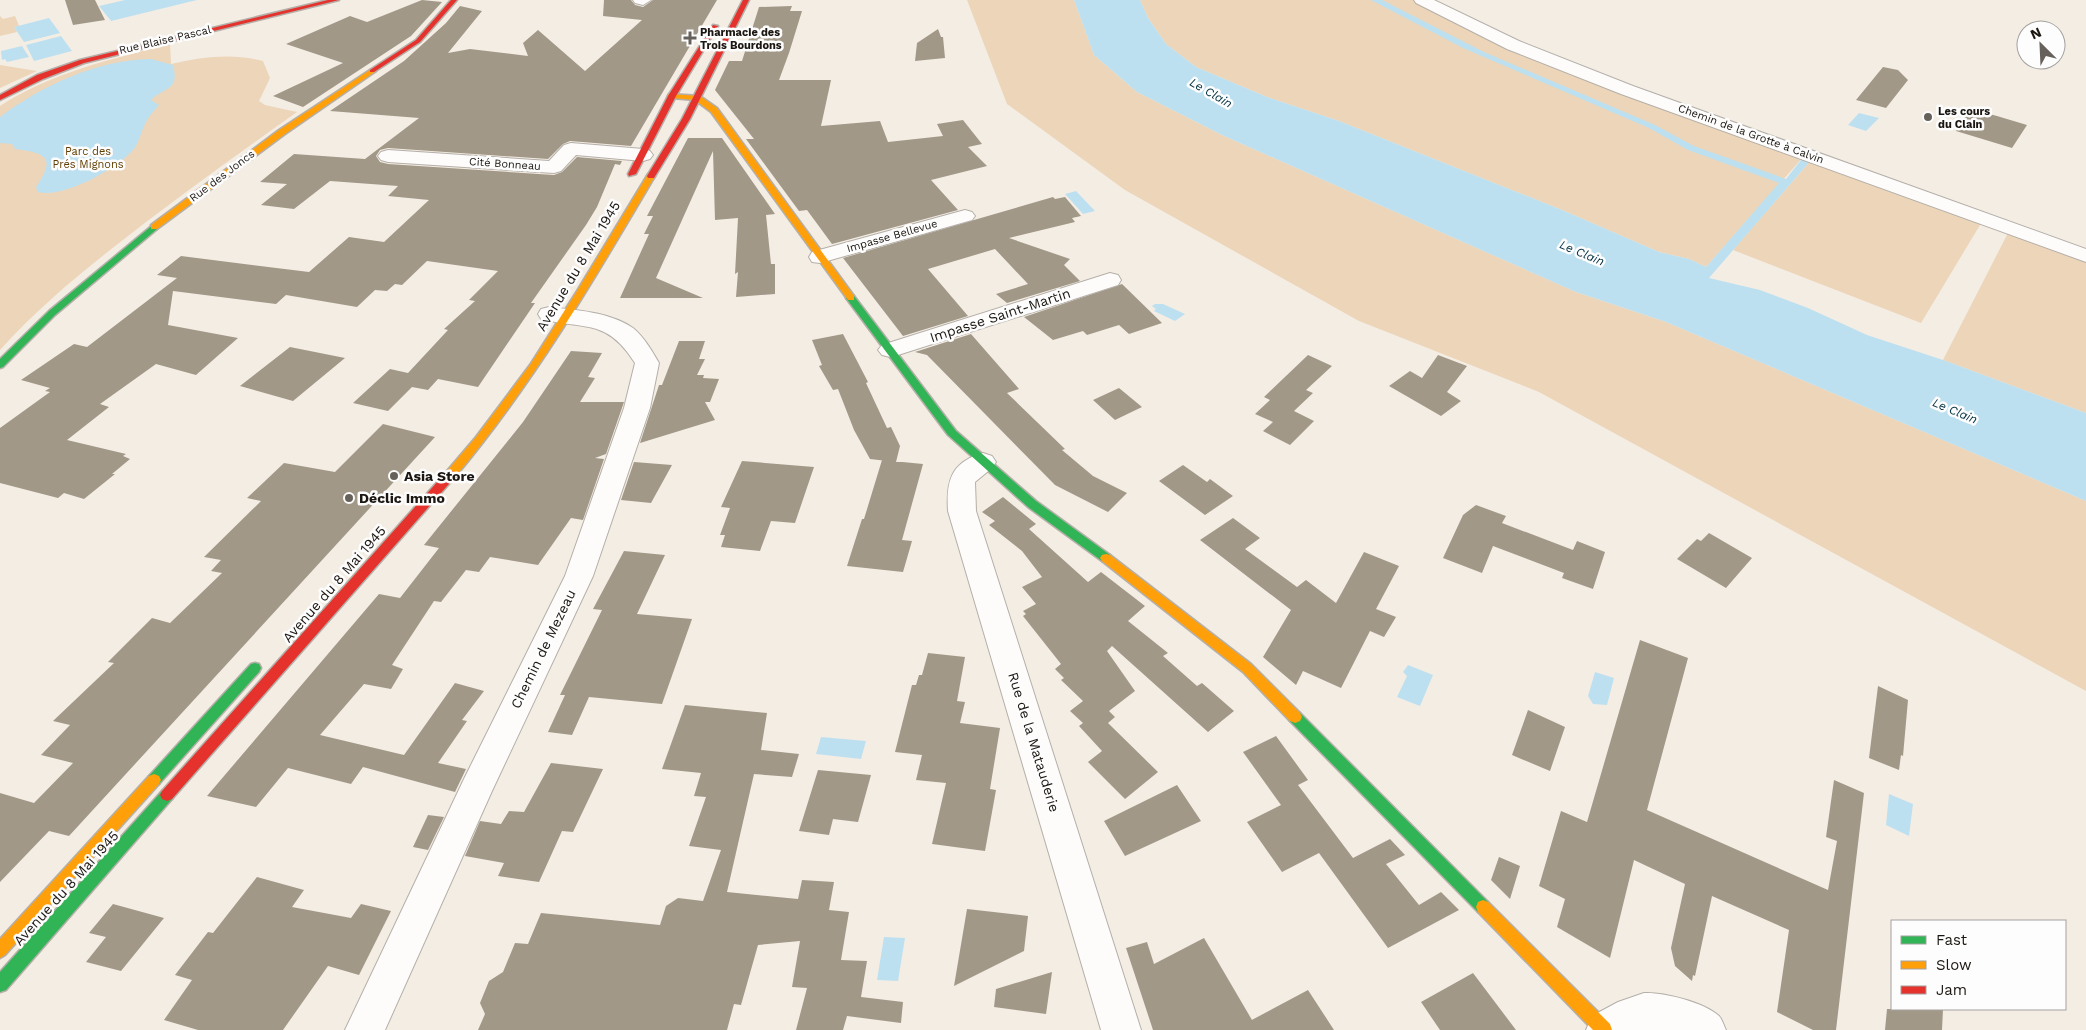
<svg xmlns="http://www.w3.org/2000/svg" width="2086" height="1030" font-family="'Work Sans',sans-serif">
<style>
.green{fill:#ecd5b8}
.water{fill:#bde0f0}
.building{fill:#a29888}
.lines{fill:none;stroke-linecap:round;stroke-linejoin:round}
.street-casing{stroke:#b4afa8;stroke-width:2}
.fast-casing{stroke:#b4afa8;stroke-width:3}
.slow-casing{stroke:#b4afa8;stroke-width:3}
.jam-casing{stroke:#b4afa8;stroke-width:3}
.street{fill:#fdfcfb;fill-rule:evenodd}
.fast{fill:#30b455;fill-rule:evenodd}
.slow{fill:#ff9f0a;fill-rule:evenodd}
.jam{fill:#e5322d;fill-rule:evenodd}
.poi-dot{fill:#67615b;stroke:#fdfdfd;stroke-width:2}
.labels{text-anchor:middle;dominant-baseline:central;stroke-width:5;stroke-linejoin:round;paint-order:stroke}
.far-poi-label{font-size:11px;font-weight:bold;fill:#1b1611;stroke:#fdfdfd;text-anchor:start}
.far-street-label{font-size:11px;fill:#1b1611;stroke:#fdfdfd}
.far-park-label{font-size:11px;fill:#603d00;stroke:#fdfdfd}
.far-water-label{font-size:12px;font-style:italic;fill:#002e40;stroke:#fdfdfd}
.street-label{font-size:14px;fill:#1b1611;stroke:#fdfdfd}
.poi-label{font-size:14px;font-weight:bold;fill:#1b1611;stroke:#fdfdfd;text-anchor:start}
</style>
<rect width="100%" height="100%" fill="#f4ede4"/>
<path class="green" d="M967,0H1074L1094,55L1137,92L1222,135L1576,292L1666,322L2086,501V691L1539,392L1359,321L1125,190L1007,104Z
M1140,0H1422L1445,12L1804,156L1706,267L1689,259L1659,252L1562,210L1339,121L1267,97L1196,67L1166,44L1148,18Z
M0,16L3,19L15,16L19,26L14,27L17,32L0,36Z
M170,44L171,64C202,57 232,53 263,61L270,78L259,101L265,105L297,112C234,157 171,202 110,250C71,281 33,313 0,350V106C51,73 111,59 170,44Z
M0,65L37,71L0,88Z
M1812,159L1983,220L1921,323L1733,250Z
M2010,229L2086,256V413L1943,360Z"/>
<path class="water" d="M125,0H197L111,21L99,6Z
M1074,0H1140L1148,18L1166,44L1196,67L1267,97L1339,121L1562,210L1659,252L1689,259L1706,267L1779,183L1688,150L1649,128L1463,48L1371,0H1382L1484,52L1655,125L1694,146L1786,179L1804,156L1812,159L1709,278L1760,290L1808,308L1867,335L1943,360L2086,413V501L1666,322L1576,292L1222,135L1137,92L1094,55Z
M49,18L60,33L24,42L14,27Z
M61,36L72,51L34,61L26,45Z
M22,46L29,57L7,62L5,59L2,60L1,51Z
M151,59L173,65C180,91 164,87 151,100L159,105C154,111 148,117 145,124C141,132 139,142 134,149C118,168 63,199 38,192L36,187C56,158 47,153 15,149L12,144L0,143V117C41,86 99,59 151,59Z
M1859,113L1879,118L1866,131L1848,125Z
M1076,191L1095,211L1083,214L1065,194Z
M1155,304H1163L1185,314L1175,321L1154,311L1156,309L1152,306Z
M1408,665L1433,675L1420,706L1397,697L1407,676L1403,672Z
M1595,672L1614,678L1607,705L1593,704L1588,696Z
M821,737L866,741L861,759L816,754Z
M1889,794L1913,804L1909,836L1886,825Z
M884,937L905,938L898,981L877,980Z"/>
<path class="building" d="M65,0H95L105,20L73,25Z
M422,0L442,2L411,36L303,107L273,96L343,63L286,44L350,16L367,22Z
M604,0H631L635,5L643,7L653,0H717L631,146L570,141L563,144L548,159L388,148L380,150L376,156L380,162L388,164L554,175L562,172L577,157L622,161L620,165L615,164L597,207L586,225L531,303H535L478,387L438,379L428,390L412,387L388,411L353,403L390,369L408,373L448,330L444,329L475,301L469,300L498,271L427,261L402,285L395,284L387,291L375,290L357,307L286,295L276,304L173,291L168,325L238,338L196,375L156,364L100,404L109,407L67,440L126,454L123,456L130,459L112,474H115L84,499L64,493L58,498L0,483V428L50,392L45,391L50,388L21,380L74,344L87,347L177,278L157,275L181,256L309,272L349,237L384,242L429,200L388,196L398,186L330,181L294,209L261,205L287,184L260,182L294,154L365,159L419,118L330,111L404,61L446,23L460,6L482,11L448,53L470,49L528,56L523,43L538,30L585,71L642,20L603,16Z
M792,6L790,11H802L789,53L779,80H831L821,126L880,121L888,142L943,136L937,124L963,120L982,144L968,147L987,166L931,180L958,210L832,244L807,210L799,211L746,139H754L715,90L729,61H742L759,7Z
M938,29L941,37H943L945,58L915,61L917,43Z
M1883,67L1898,70L1908,80L1886,108L1856,100Z
M1970,109L1997,116L2027,125L2012,148L1956,131Z
M688,138H722L775,214L766,215L771,264H775V294L736,297L738,272L735,274L738,218L715,220L713,151L656,278L703,298H620L649,234H644L653,216H647Z
M1053,197L1055,199L1065,197L1081,216L1072,218L1075,222L1009,238L1070,259L1064,265L1080,281L1007,303L996,294L1028,284L995,249L928,269L968,316L903,336L843,258Z
M1122,284L1162,323L1129,334L1119,325L1087,335L1083,331L1053,340L1024,317Z
M843,334L868,382L866,383L887,428L891,427L900,446L896,462L870,459L854,430L838,389L833,390L819,366L822,365L812,340Z
M971,334L1019,389L1007,393L1065,449L1062,450L1093,476L1127,493L1108,512L1055,485L927,355L915,352Z
M679,341H705L699,359H705L697,375H704L703,378L719,379L710,402H705L715,420L640,443L659,385H662Z
M290,347L345,358L293,401L240,386Z
M571,351L602,353L588,377L595,378L580,402H624L606,454L595,458L604,459L583,520L571,518L538,565L490,557L479,572L466,570L441,602L434,601L392,665L403,669L391,689L364,684L320,735L404,755L455,683L484,691L462,720L467,721L438,763L466,769L455,792L363,767L351,784L288,768L256,807L207,796L379,594L400,598L439,548L424,545L523,422Z
M1308,355L1332,366L1306,390L1313,393L1294,411L1314,421L1290,445L1263,431L1273,422L1255,414L1270,400L1264,397Z
M1438,355L1467,366L1447,392L1461,401L1441,416L1389,386L1410,371L1422,378Z
M1119,388L1142,407L1115,420L1093,400Z
M383,424L435,437L69,836L49,831L0,882V793L34,803L73,763L41,755L70,725L53,721L114,663L108,662L152,618L170,623L222,573L211,571L221,560L204,557L261,501L247,498L284,463L335,472Z
M882,460L923,464L902,540L912,541L903,572L847,566L862,519H864Z
M742,461L814,467L795,523L771,521L760,551L721,547L725,535H720L730,508L721,507Z
M634,462L672,465L651,503L621,500Z
M1183,465L1207,482L1210,479L1233,496L1205,515L1159,481Z
M1003,497L1036,524L1029,529L1088,582L1101,572L1145,606L1128,621L1168,653L1163,656L1197,686L1202,683L1234,711L1208,732L1112,646L1107,651L1135,691L1109,711L1115,717L1108,723L1158,772L1125,799L1088,762L1102,751L1079,726L1083,723L1070,711L1083,701L1061,680L1064,678L1055,669L1061,664L1023,616L1026,614L1023,611L1036,604L1022,587L1042,577L1022,551L989,525L995,521L982,512Z
M1476,505L1506,516L1502,523L1573,550L1577,541L1605,552L1593,589L1562,578L1564,573L1493,546L1482,573L1443,558L1463,515Z
M1233,518L1260,538L1245,549L1297,587L1306,580L1336,603L1364,552L1399,566L1376,609L1396,617L1384,637L1370,631L1341,688L1303,671L1296,685L1263,657L1291,610L1200,540Z
M1709,533L1752,558L1726,588L1677,559L1697,539L1701,541Z
M624,551L665,555L637,614L692,619L662,704L589,697L572,735L548,732L565,695H560L602,610L593,609Z
M1640,640L1688,658L1647,810L1828,890L1837,841L1826,837L1834,780L1864,793L1836,1030H1813L1777,1012L1789,930L1712,896L1695,976L1693,975L1692,981L1675,966L1671,948L1685,884L1634,860L1610,958L1557,927L1565,899L1539,886L1561,811L1587,822Z
M928,653L965,657L957,701L965,702L960,723L1000,728L990,789L996,790L985,851L932,844L946,783L916,780L922,755L895,752L912,685H916L919,675H922Z
M1878,686L1908,700L1903,756L1901,755L1899,770L1869,758Z
M685,705L767,713L761,750L799,754L792,777L754,774L727,892L798,899L802,880L834,882L829,910L849,912L841,960L867,961L861,997L903,1002L901,1023L847,1016L843,1030H796L807,988L792,987L800,941L758,945L741,1005L734,1004L727,1030H478L485,1014L480,1003L489,981L503,972L515,943L528,944L541,913L660,925L666,906L678,898L703,901L721,850L689,846L706,797L694,796L701,773L662,769Z
M1528,710L1565,727L1550,771L1512,755Z
M1276,736L1308,780L1298,785L1353,858L1390,839L1405,855L1386,864L1419,905L1441,892L1459,910L1388,948L1319,853L1282,872L1247,822L1281,805L1243,752Z
M551,763L603,769L573,832L562,831L539,882L498,876L504,863L465,856L480,821L501,824L509,811L524,812Z
M818,770L871,775L858,822L833,819L829,835L799,831Z
M1177,785L1201,821L1125,856L1104,821Z
M428,815L444,817L428,850L413,847Z
M1499,857L1520,866L1510,899L1491,880Z
M257,877L304,890L292,907L351,918L361,904L391,911L359,975L328,966L283,1030H198L164,1020L192,980L175,975L208,932L213,933Z
M113,904L164,918L121,971L86,962L106,937L89,933Z
M967,909L1028,916L1024,951L954,986Z
M1204,938L1252,1020L1233,1030H1153L1126,948L1147,942L1154,964Z
M1052,972L1046,1014L994,1007L996,989Z
M1473,973L1516,1030H1440L1421,1002Z
M1308,990L1334,1030H1233Z
M1887,1009H1943L1942,1030H1885Z"/>
<g class="lines">
<g class="street-casing">
<path id="street" d="M633,0H651L643,5L635,3Z
M1414,0H1434L1519,41L1633,86L2086,249V262L1621,94L1507,49L1416,3Z
M571,143L643,149L650,151L653,155L650,159L643,161L576,155L561,171L554,173L388,162L381,160L378,156L381,152L388,150L549,161L564,145Z
M965,210L972,212L975,216L972,220L820,263L812,262L809,257L812,252Z
M1110,273L1118,275L1121,280L1118,285L898,355L890,357L882,355L878,350L882,345Z
M549,307C576,310 610,312 633,328C644,337 652,351 659,363L650,408L593,576L492,791L385,1030H345L464,779L565,576L624,408L635,363C607,318 585,330 541,319L538,314L541,309Z
M983,453L992,456L996,462L992,468L975,482L976,511L1141,1030H1101L948,511C946,481 951,462 983,453Z
M1644,993C1663,992 1704,1002 1719,1016C1722,1019 1724,1026 1726,1030H1586L1592,1016L1618,1002Z"/>
</g>
<g class="fast-casing">
<path id="fast" d="M154,224L158,227L157,229L55,315L3,367L0,368V359L49,311Z
M851,295L854,296L956,431L1036,501L1110,555L1112,558L1110,561H1102L1028,507L948,435L846,298Z
M255,663L259,664L261,668L259,672L159,784L154,786L149,784L147,780L149,776L251,664Z
M1295,711L1300,713L1488,902L1490,907L1488,912L1483,914L1478,912L1290,721L1288,717L1290,713Z
M167,789L172,791L174,795L172,799L6,990L0,992V972L162,791Z"/>
</g>
<g class="slow-casing">
<path id="slow" d="M370,70L376,71L285,134L157,229H151V225L279,130Z
M669,94L700,96L717,108L854,296V300H848L711,112L695,100L672,98L668,96Z
M648,174L655,176C594,280 533,384 455,477H447L446,474L447,471L476,437L530,365L577,291Z
M1106,554L1110,555L1251,664L1300,713L1302,717L1300,721L1295,723L1290,721L1243,672L1102,561L1100,558L1102,555Z
M154,774L159,776L161,780L159,784L5,955L0,958V939L149,776Z
M1483,900L1488,902L1610,1024L1612,1030H1593L1478,912L1476,907L1478,902Z"/>
</g>
<g class="jam-casing">
<path id="jam" d="M328,0H339L84,63L43,79L0,100V95L37,75L80,60Z
M451,0H457L420,42L374,72H370V70L416,40Z
M743,0H749L690,119L654,178H648L647,176L682,119Z
M713,25L718,26L676,96L636,174L629,176L628,174L668,96Z
M451,470L456,474L455,477L172,799L167,801L162,799L160,795L162,791L447,471Z"/>
</g>
<use href="#street" class="street"/>
<use href="#fast" class="fast"/>
<use href="#slow" class="slow"/>
<use href="#jam" class="jam"/>
</g>
<g class="poi-dot">
<path d="M687.5 30.5h5v5h5v5h-5v5h-5v-5h-5v-5h5z"/>
<circle cx="1928" cy="117" r="5"/>
<circle cx="394" cy="476" r="5"/>
<circle cx="349" cy="498" r="5"/>
</g>
<g class="labels">
<g class="far-poi-label">
<text x="700" y="32">Pharmacie des<tspan x="700" dy="13">Trois Bourdons</tspan></text>
<text x="1938" y="111">Les cours<tspan x="1938" dy="13">du Clain</tspan></text>
</g>
<g class="far-street-label">
<text transform="translate(165 40) rotate(-13)">Rue Blaise Pascal</text>
<text transform="translate(1751 134) rotate(20)">Chemin de la Grotte à Calvin</text>
<text transform="translate(505 164) rotate(4)">Cité Bonneau</text>
<text transform="translate(222 176) rotate(-37)">Rue des Joncs</text>
<text transform="translate(892 236) rotate(-16)">Impasse Bellevue</text>
</g>
<g class="far-park-label">
<text x="88" y="151">Parc des<tspan x="88" dy="13">Prés Mignons</tspan></text>
</g>
<g class="far-water-label">
<text transform="translate(1211 93) rotate(30)">Le Clain</text>
<text transform="translate(1582 253) rotate(23)">Le Clain</text>
<text transform="translate(1955 411) rotate(23)">Le Clain</text>
</g>
<g class="street-label">
<text transform="translate(578 266) rotate(-59)">Avenue du 8 Mai 1945</text>
<text transform="translate(1000 315) rotate(-18)">Impasse Saint-Martin</text>
<text transform="translate(334 584) rotate(-49)">Avenue du 8 Mai 1945</text>
<text transform="translate(543 649) rotate(-64)">Chemin de Mezeau</text>
<text transform="translate(1034 742) rotate(73)">Rue de la Matauderie</text>
<text transform="translate(66 888) rotate(-48)">Avenue du 8 Mai 1945</text>
</g>
<g class="poi-label">
<text x="404" y="476">Asia Store</text>
<text x="359" y="498">Déclic Immo</text>
</g>
</g>
<rect x="1891" y="920" width="175" height="90" fill="#fdfdfd" stroke="#a3a19f"/>
<rect x="1901" y="936" width="25" height="8" fill="#30b455" stroke="#a3a19f"/>
<text x="1936" y="945" font-size="15" fill="#1b1611">Fast</text>
<rect x="1901" y="961" width="25" height="8" fill="#ff9f0a" stroke="#a3a19f"/>
<text x="1936" y="970" font-size="15" fill="#1b1611">Slow</text>
<rect x="1901" y="986" width="25" height="8" fill="#e5322d" stroke="#a3a19f"/>
<text x="1936" y="995" font-size="15" fill="#1b1611">Jam</text>
<g transform="translate(2041 45) rotate(336)"><circle r="24" fill="#fdfdfd" stroke="#a3a19f"/>
<path d="M0-4L9 19L0 12L-9 19Z" fill="#67615b"/>
<text y="-8" font-size="14" font-weight="bold" text-anchor="middle" fill="#1b1611">N</text>
</g>
</svg>
